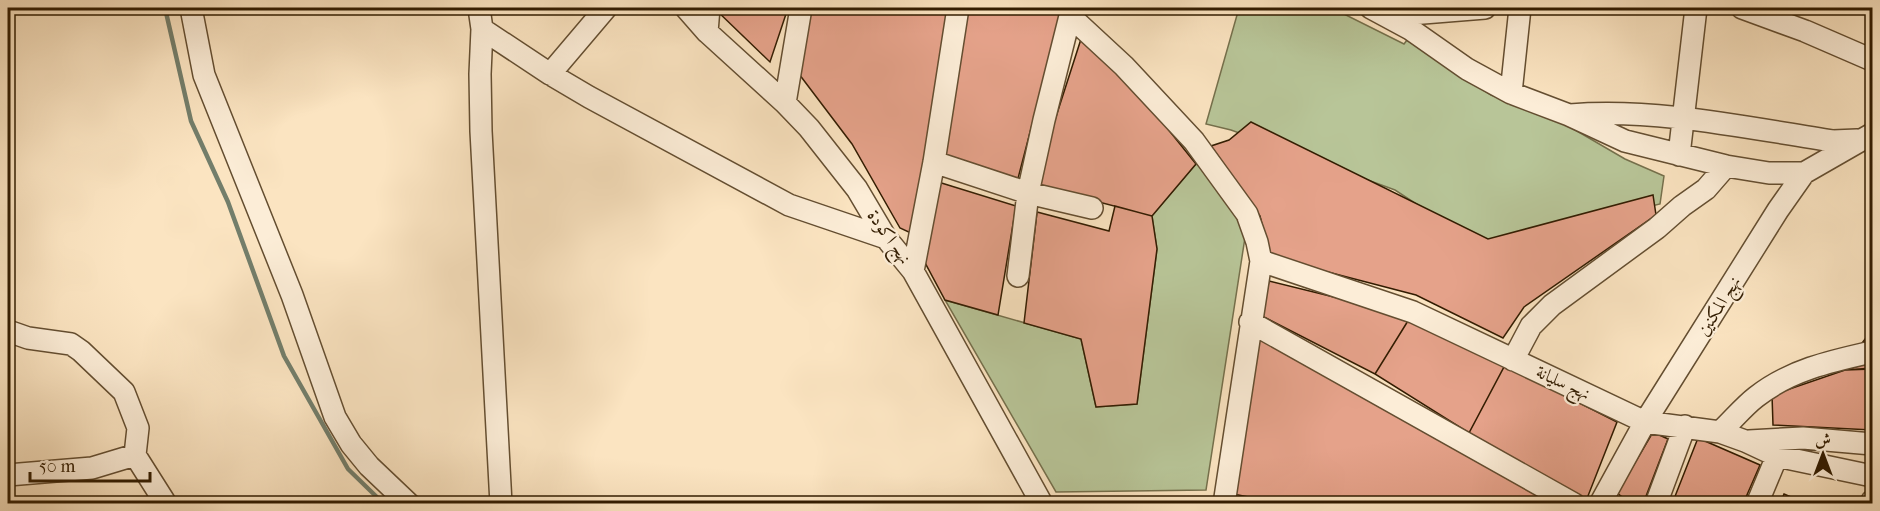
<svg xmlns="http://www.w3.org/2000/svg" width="1880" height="511" font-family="'IM FELL French Canon',Amiri,serif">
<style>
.green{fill:#b8c598;stroke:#75704c;stroke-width:1.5}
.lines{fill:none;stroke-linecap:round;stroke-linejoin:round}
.stream{stroke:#737e6b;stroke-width:4.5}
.building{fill:#e5a28a;stroke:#321c01;stroke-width:1.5}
.minor-casing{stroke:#644e31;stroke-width:24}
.minor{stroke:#fcedd7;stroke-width:21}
.labels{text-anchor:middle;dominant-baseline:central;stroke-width:4.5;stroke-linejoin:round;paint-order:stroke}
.street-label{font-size:18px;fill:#321c01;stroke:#fcedd7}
</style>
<rect width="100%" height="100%" fill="#fbe4c1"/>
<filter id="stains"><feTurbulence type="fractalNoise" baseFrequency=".00333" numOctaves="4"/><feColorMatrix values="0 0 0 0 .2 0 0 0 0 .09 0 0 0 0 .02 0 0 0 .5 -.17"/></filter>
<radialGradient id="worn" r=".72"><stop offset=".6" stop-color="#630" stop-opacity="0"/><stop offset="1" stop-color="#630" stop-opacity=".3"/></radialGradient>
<path class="green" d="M1239,8H1332L1404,44L1407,40L1491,95L1553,117L1625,159L1664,176L1660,204L1526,237L1488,251L1395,190L1231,130L1206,124Z
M1196,164L1203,169L1246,231L1206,490L1056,492L945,300L1081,339L1096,407L1137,404L1157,249L1152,216Z"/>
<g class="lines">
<path class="stream" d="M165,8L191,121L228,202L284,356L348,469L384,504"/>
</g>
<path class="building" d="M714,8H788L770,62Z
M811,8H948L915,235L900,228L852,144L799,74Z
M968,8H1054L1062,10L1016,186L944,157Z
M1082,36L1139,93L1196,164L1152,216L1034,185Z
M1251,122L1488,239L1653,195L1656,215L1524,307L1503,338L1416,295L1270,257L1260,216L1211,146L1229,140Z
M935,181L1016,206L998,315L945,300L922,257Z
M1115,206L1152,216L1157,249L1137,404L1096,407L1081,339L1024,323L1037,212L1109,231Z
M1269,281L1411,316L1375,374L1262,316Z
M1411,316L1505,365L1469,433L1375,374Z
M1872,330V340L1862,343Z
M1257,336L1552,504H1285L1233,494Z
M1872,362V369L1845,370Z
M1505,365L1617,422L1586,501L1469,433Z
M1872,368V430L1773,425L1772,395L1845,370Z
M1653,432L1668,439L1643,504H1632L1617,493Z
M1698,438L1760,465L1743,504H1672Z
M1784,494L1807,504H1780Z"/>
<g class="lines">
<g class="minor-casing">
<path id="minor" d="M191,8L204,75L292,295L335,417L351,444L369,466L409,504
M479,8L482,29L480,74L481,131L501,504
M686,8L707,32L785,103L809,128L857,189L886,238L913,271L1042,504
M1371,8L1410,29L1467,69L1511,93L1569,115L1625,141L1726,166L1769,173H1804
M1742,8L1805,31L1872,60
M1070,16L1124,66L1194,141L1247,214L1257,242L1261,261L1224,504
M1386,16L1485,8
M482,29L550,74L589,97L789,205L886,238
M707,32L709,8
M550,74L606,8
M1511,93L1520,8
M785,103L801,8
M1570,115C1658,108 1747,128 1833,141L1857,140
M1679,155L1696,8
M934,162L1028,193L1092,208
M1261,261L1413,312L1645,422L1720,432L1745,441L1777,456L1872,476
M913,271L934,162L958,8
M1018,276L1028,193L1044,120L1072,8
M1250,322L1574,504
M8,331L28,338L71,344L81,351L124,392L138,428L135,455L166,504
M1513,360L1531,326L1552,305L1657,228L1682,206L1706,189L1726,166
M1720,432C1732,421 1743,407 1756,397C1790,370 1832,361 1872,352
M1749,441L1803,438L1872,444
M8,475L92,468L135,455
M1600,504L1645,422L1778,210L1804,173L1872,134
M1656,504L1685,426
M1757,504L1777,456
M1871,504L1872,501"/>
</g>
<use href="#minor" class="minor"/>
</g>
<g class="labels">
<g class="street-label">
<text transform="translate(889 237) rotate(55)">نهج اكودة</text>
<text transform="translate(1719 306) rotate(-58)">نهج المكنين</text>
<text transform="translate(1563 383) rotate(25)">نهج سليانة</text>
</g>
</g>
<rect width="1880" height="511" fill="none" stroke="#fbe4c1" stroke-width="30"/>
<rect x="9" y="9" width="1862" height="493" fill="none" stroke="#321c01" stroke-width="3"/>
<rect x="15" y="15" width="1850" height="481" fill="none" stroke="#321c01" stroke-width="1.5"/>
<g transform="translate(1823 454)" stroke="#fcedd7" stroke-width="4.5" paint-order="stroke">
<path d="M0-4.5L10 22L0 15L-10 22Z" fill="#321c01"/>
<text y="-9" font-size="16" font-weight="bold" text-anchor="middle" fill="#321c01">ش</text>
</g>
<path d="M30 472v9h120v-9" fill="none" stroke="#321c01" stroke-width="3"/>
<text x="39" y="472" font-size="18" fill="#321c01" stroke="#fcedd7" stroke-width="4.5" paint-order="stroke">50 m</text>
<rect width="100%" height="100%" filter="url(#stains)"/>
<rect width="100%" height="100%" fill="url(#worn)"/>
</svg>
